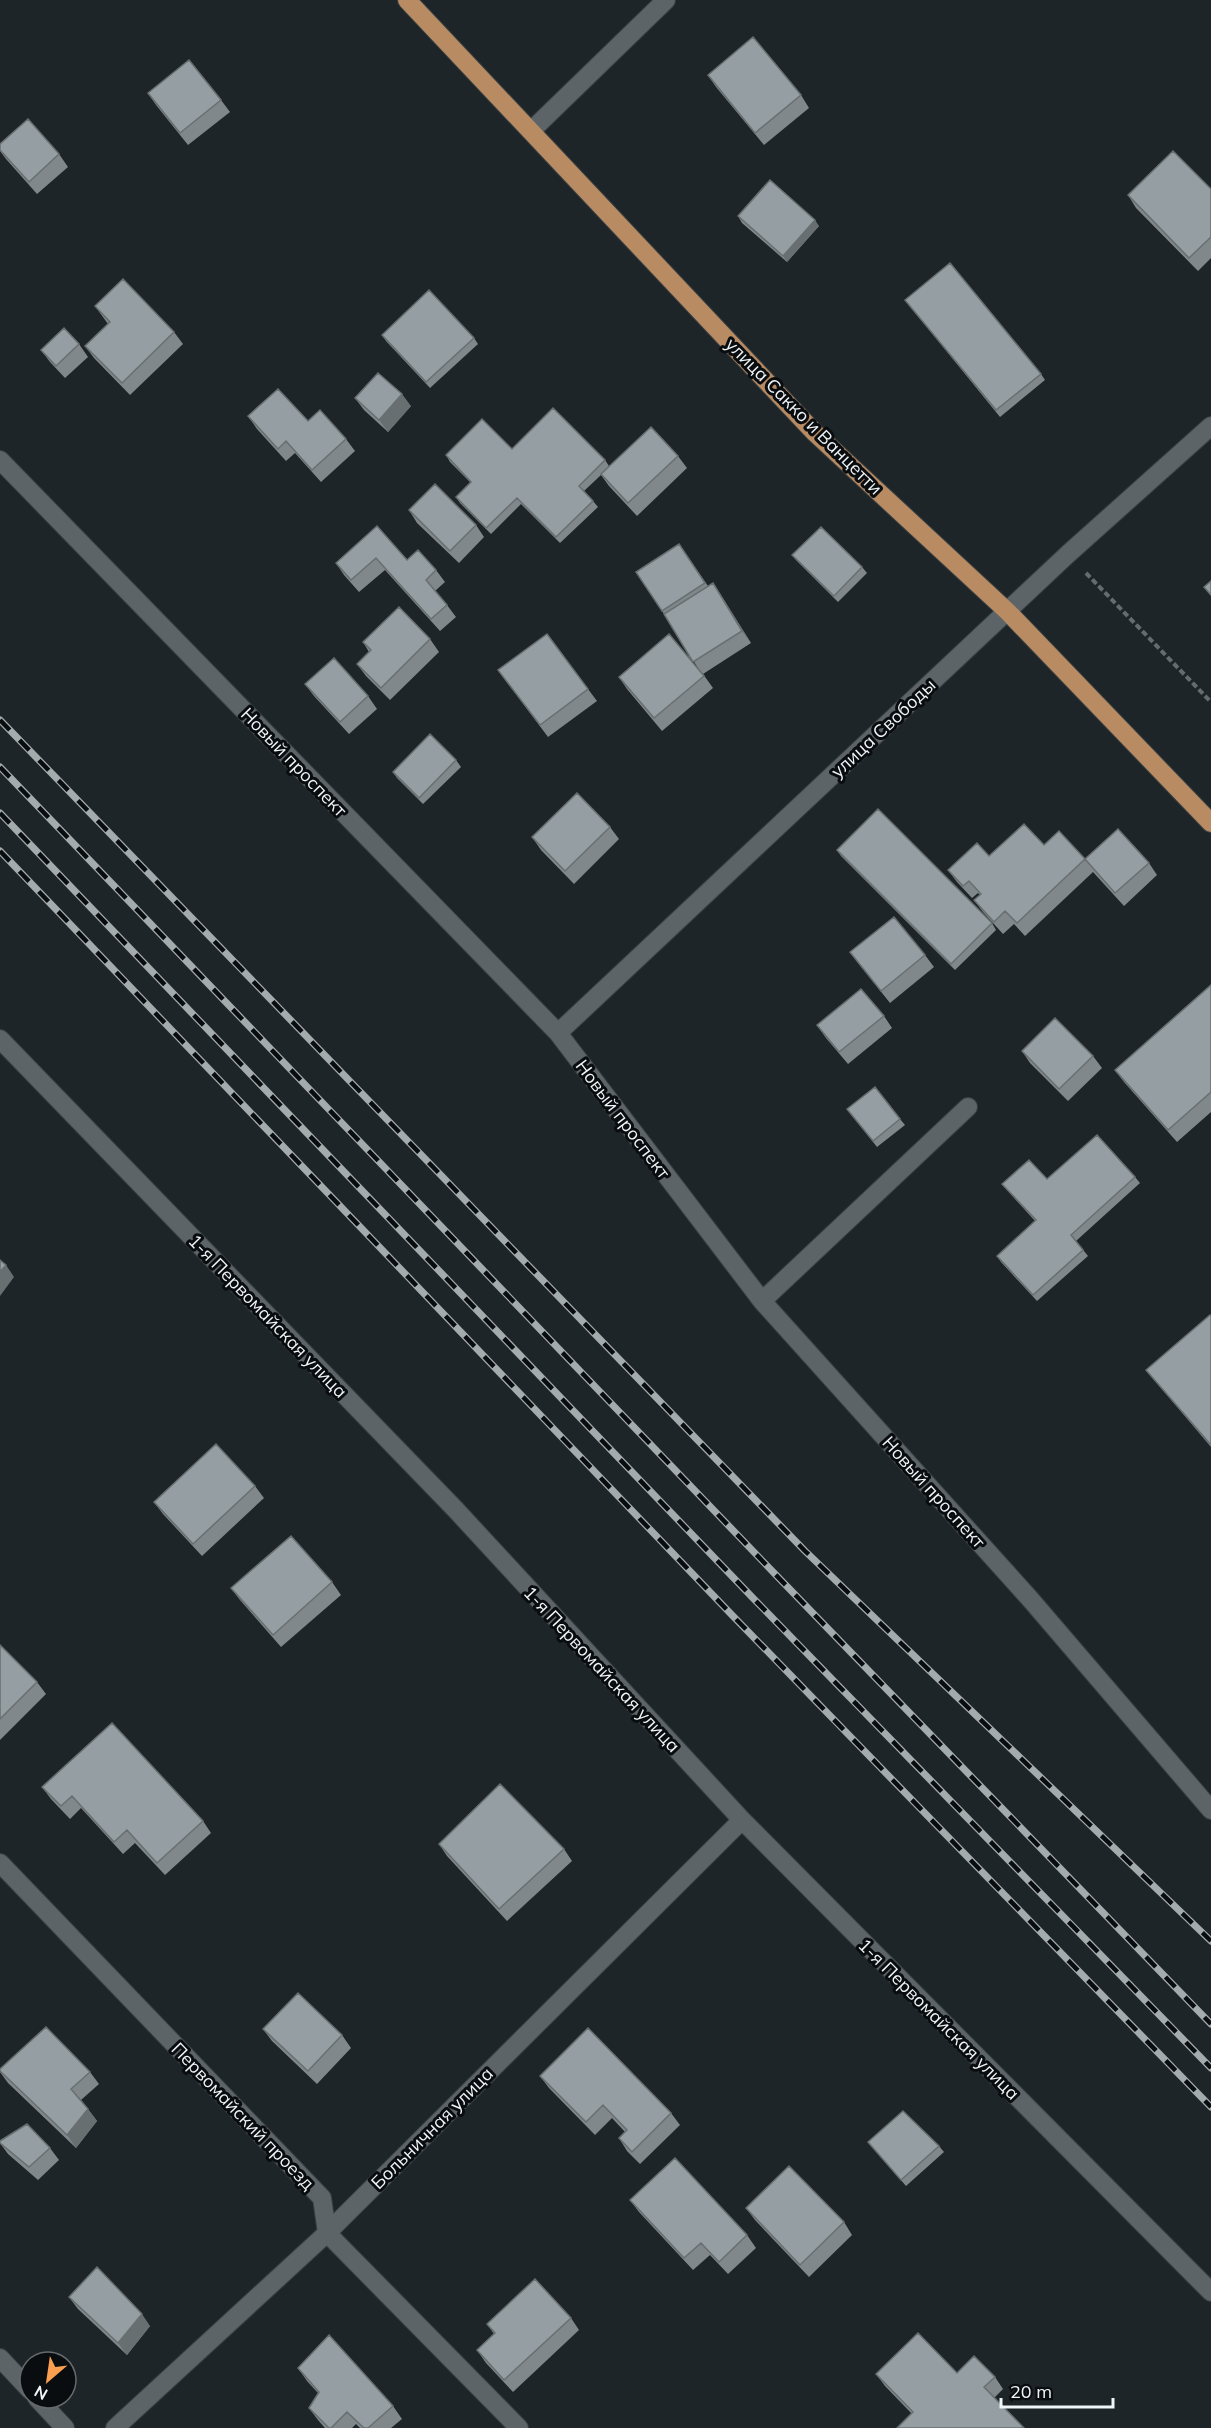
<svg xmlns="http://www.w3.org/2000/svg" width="1211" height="2428" font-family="Mulish,sans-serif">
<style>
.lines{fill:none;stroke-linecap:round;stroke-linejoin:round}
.minor-casing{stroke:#3a4143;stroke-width:20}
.major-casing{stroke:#3a4143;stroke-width:20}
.path{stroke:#656c6f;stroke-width:4;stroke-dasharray:6 3;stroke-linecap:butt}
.minor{stroke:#5c6468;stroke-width:18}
.major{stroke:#b88b63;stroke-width:18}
.rail-casing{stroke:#a4abad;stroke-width:7}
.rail{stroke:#0a0d0f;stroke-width:4.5;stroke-dasharray:14;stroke-linecap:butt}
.wall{fill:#80888b}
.shaded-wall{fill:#686f71}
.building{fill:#959ea2;stroke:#686f71;stroke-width:1.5}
.labels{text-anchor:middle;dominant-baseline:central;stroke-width:6;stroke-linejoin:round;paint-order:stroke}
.street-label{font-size:18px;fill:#f0f5f7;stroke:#0a0d0f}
</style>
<rect width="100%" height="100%" fill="#1d2528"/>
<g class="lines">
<g class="minor-casing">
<path id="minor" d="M532,130L666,0
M0,460L558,1033L762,1301L1031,1600L1211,1810
M558,1033L1068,554L1211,426
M0,1039L456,1510L742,1820L1211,2292
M762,1301L968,1107
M0,1863L322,2198L327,2233L519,2428
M0,2358L30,2390
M37,2398L65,2428
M115,2428L327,2233L742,1820"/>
</g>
<g class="major-casing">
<path id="major" d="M407,0L815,433L1008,612L1211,823"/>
</g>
<path class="path" d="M1086,573L1211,702"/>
<use href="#minor" class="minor"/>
<use href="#major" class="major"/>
<g class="rail-casing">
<path id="rail" d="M0,720L805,1551L1211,1941
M0,767L775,1574L1211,2024
M0,813L751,1596L1211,2068
M0,851L731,1614L1211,2107"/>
</g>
<use href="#rail" class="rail"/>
</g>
<path class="wall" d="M708,75L801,95L809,108L764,145L716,87Z
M148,93L221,100L230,112L188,145L156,105Z
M0,144L59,154L68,167L37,194L6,159L0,151Z
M1211,189V258L1198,271L1136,208L1128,195Z
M738,216L819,226L787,262L742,223Z
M905,300L1041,374L1045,380L1000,417Z
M95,306L174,332L183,344L130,395L94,358L85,346L108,324Z
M382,335L474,338L478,344L430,388L386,341Z
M79,344L88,357L65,378L50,362L41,350Z
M355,398L411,406L388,432L364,410Z
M248,416L308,421L346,439L355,451L321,482L295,453L286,461L257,429Z
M512,449L605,460L609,466L678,456L687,468L637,516L609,486L601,475L584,491L593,501L598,507L560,543L521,504L491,534L460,503L456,497L471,483L450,462L446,455Z
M409,510L476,525L484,537L459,563L417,523Z
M377,526L407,560L436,570L445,582L435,591L447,605L456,617L440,631L385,570L359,592L344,575L336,563Z
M679,544L708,586L713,583L751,643L703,674L713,688L662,731L627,689L619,677L698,668L664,614L636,572Z
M792,555L862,567L867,573L838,602L797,561Z
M430,639L439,652L390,700L366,676L357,664L369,652L363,642Z
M498,670L588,689L597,701L548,737Z
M305,684L368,696L377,709L349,734L314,696Z
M456,760L461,767L423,804L397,778L393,772Z
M610,827L619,839L574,884L541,850L532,837Z
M837,850L992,923L996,930L955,970L841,856Z
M989,856L1149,863L1157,875L1124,906L1093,872L1025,936L1014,924L1003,934L983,912L974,900L980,895L978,893L972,898L957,882L948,870Z
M850,952L925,955L934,967L890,1003L859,964Z
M1211,985V1112L1177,1142L1124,1082L1115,1070Z
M884,1016L892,1028L848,1064L826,1038L817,1025Z
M1022,1051L1093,1056L1102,1068L1068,1101L1030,1063Z
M847,1109L900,1119L905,1125L877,1147Z
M1135,1177L1140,1183L1076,1241L1088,1256L1037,1301L1001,1262L997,1256L1035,1221L1007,1190L1002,1184L1047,1179Z
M1211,1316V1447L1146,1370Z
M255,1486L264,1498L202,1556L163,1514L154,1502Z
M332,1582L341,1595L281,1647L240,1600L231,1588Z
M0,1645L37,1682L46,1694L0,1740Z
M42,1787L203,1821L211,1833L165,1875L135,1843L123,1854L81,1808L70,1819L51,1799Z
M439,1844L564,1849L572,1861L507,1921L447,1856Z
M263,2029L342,2035L351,2048L317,2084L272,2041Z
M0,2072H90L99,2084L81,2100L97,2121L76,2148L8,2083Z
M540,2076L671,2113L680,2125L640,2164L627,2151L619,2138L625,2132L612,2118L595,2135L549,2088Z
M868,2142L939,2146L944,2152L906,2186Z
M0,2143L50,2148L59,2160L38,2180L8,2154Z
M630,2200L747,2235L756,2248L728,2274L710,2255L693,2270L639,2212Z
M746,2208L844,2222L852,2235L809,2277L755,2220Z
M69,2297L150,2326L127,2355L78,2309Z
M571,2318L579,2330L513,2392L486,2363L477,2350L494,2334L487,2324Z
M298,2368L393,2406L402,2419L391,2428H360L356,2424L352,2428H325L318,2420L309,2408L318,2393L307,2381Z
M957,2373L995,2377L1003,2389L994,2398L912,2414L885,2386L876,2374Z"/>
<path class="shaded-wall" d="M815,220L819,226L787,262L783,256Z
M402,394L411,406L388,432L379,420Z
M713,583L721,595L751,643L742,631Z
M6,1265L14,1277L0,1296V1272Z
M88,2109L97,2121L76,2148L67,2135Z
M142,2314L150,2326L127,2355L118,2343Z"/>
<path class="building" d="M753,37L801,95L755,133L708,75Z
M189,60L221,100L180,133L148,93Z
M28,119L59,154L29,182L0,150V144Z
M1173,151L1211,189V237L1189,258L1128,195Z
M770,180L815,220L783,256L738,216Z
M950,263L1041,374L996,410L905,300Z
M123,279L174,332L122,383L85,346L110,322L95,306Z
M429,290L474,338L426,382L382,335Z
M64,328L79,344L56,366L41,350Z
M378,373L402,394L379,420L355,398Z
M278,389L308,421L320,410L346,439L312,470L286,441L278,449L248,416Z
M553,408L605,460L579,486L593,501L556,537L517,498L486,528L456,497L471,482L446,455L482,419L512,449Z
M651,427L678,456L628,503L601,474Z
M435,484L476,525L450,551L409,510Z
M377,526L407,560L418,550L436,570L426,580L447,605L431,619L376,558L351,580L336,563Z
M821,527L862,567L834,596L792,555Z
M679,544L705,583L662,611L636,572Z
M1211,581V595L1204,587Z
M713,583L742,631L693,662L664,614Z
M399,607L430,639L381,688L357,664L371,650L363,642Z
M547,634L588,689L540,725L498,670Z
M669,634L704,676L654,718L619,677Z
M334,658L368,696L340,722L305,684Z
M430,734L456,760L419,798L393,772Z
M577,793L610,827L565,871L532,837Z
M878,809L992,923L951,964L837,850Z
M1024,824L1044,845L1059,831L1085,859L1017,923L1005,911L994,922L974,900L981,894L969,881L963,886L948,870L977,843L989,856Z
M1118,829L1149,863L1115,893L1085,859Z
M894,917L925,955L881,991L850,952Z
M1211,985V1092L1168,1130L1115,1070Z
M861,989L884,1016L839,1052L817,1025Z
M1055,1018L1093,1056L1059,1089L1022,1051Z
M875,1087L900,1119L873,1141L847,1109Z
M1097,1135L1135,1177L1071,1235L1083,1250L1033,1295L997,1256L1036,1220L1002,1184L1029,1160L1047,1179Z
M0,1260L6,1265L0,1272Z
M1210,1315L1211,1316V1445L1146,1370Z
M216,1444L255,1486L193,1544L154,1502Z
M291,1536L332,1582L273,1635L231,1588Z
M0,1645L37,1682L0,1719Z
M112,1723L203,1821L157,1863L127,1830L114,1842L72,1796L61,1806L42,1787Z
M500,1784L564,1849L499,1909L439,1844Z
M298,1993L342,2035L308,2071L263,2029Z
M46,2027L90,2072L71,2089L88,2109L67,2135L0,2071V2069Z
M588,2028L671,2113L632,2152L619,2138L627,2130L603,2105L586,2122L540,2076Z
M903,2111L939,2146L901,2180L868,2142Z
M27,2124L50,2148L29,2167L0,2143V2141Z
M675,2158L747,2235L719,2262L701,2243L684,2258L630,2200Z
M789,2166L844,2222L800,2265L746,2208Z
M97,2267L142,2314L118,2343L69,2297Z
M535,2279L571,2318L504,2380L477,2350L495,2333L487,2324Z
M918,2333L957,2373L974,2356L995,2377L984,2387L1024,2428H897L913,2412L876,2374Z
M329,2335L393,2406L368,2428H364L347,2412L331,2428H329L309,2408L319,2392L298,2368Z"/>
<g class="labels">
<g class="street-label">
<text transform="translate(804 416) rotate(45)">улица Сакко и Ванцетти</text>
<text transform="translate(883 728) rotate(-43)">улица Свободы</text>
<text transform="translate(294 762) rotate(46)">Новый проспект</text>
<text transform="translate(623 1119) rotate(53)">Новый проспект</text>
<text transform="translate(268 1316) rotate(46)">1-я Первомайская улица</text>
<text transform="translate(934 1492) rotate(48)">Новый проспект</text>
<text transform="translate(602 1669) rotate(47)">1-я Первомайская улица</text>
<text transform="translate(939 2019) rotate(45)">1-я Первомайская улица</text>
<text transform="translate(243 2116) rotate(46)">Первомайский проезд</text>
<text transform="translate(432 2128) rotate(-45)">Больничная улица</text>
</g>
</g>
<g transform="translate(48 2380) rotate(209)"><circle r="28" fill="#0a0d0f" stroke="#666a6c" stroke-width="1.5"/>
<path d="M0-4.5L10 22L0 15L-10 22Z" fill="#fa9f4f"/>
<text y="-9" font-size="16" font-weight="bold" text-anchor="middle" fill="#f0f5f7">N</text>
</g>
<path d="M1001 2398v9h112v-9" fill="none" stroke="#f0f5f7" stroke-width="3"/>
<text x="1010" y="2398" font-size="18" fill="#f0f5f7" stroke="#0a0d0f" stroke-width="4.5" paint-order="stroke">20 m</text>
</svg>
